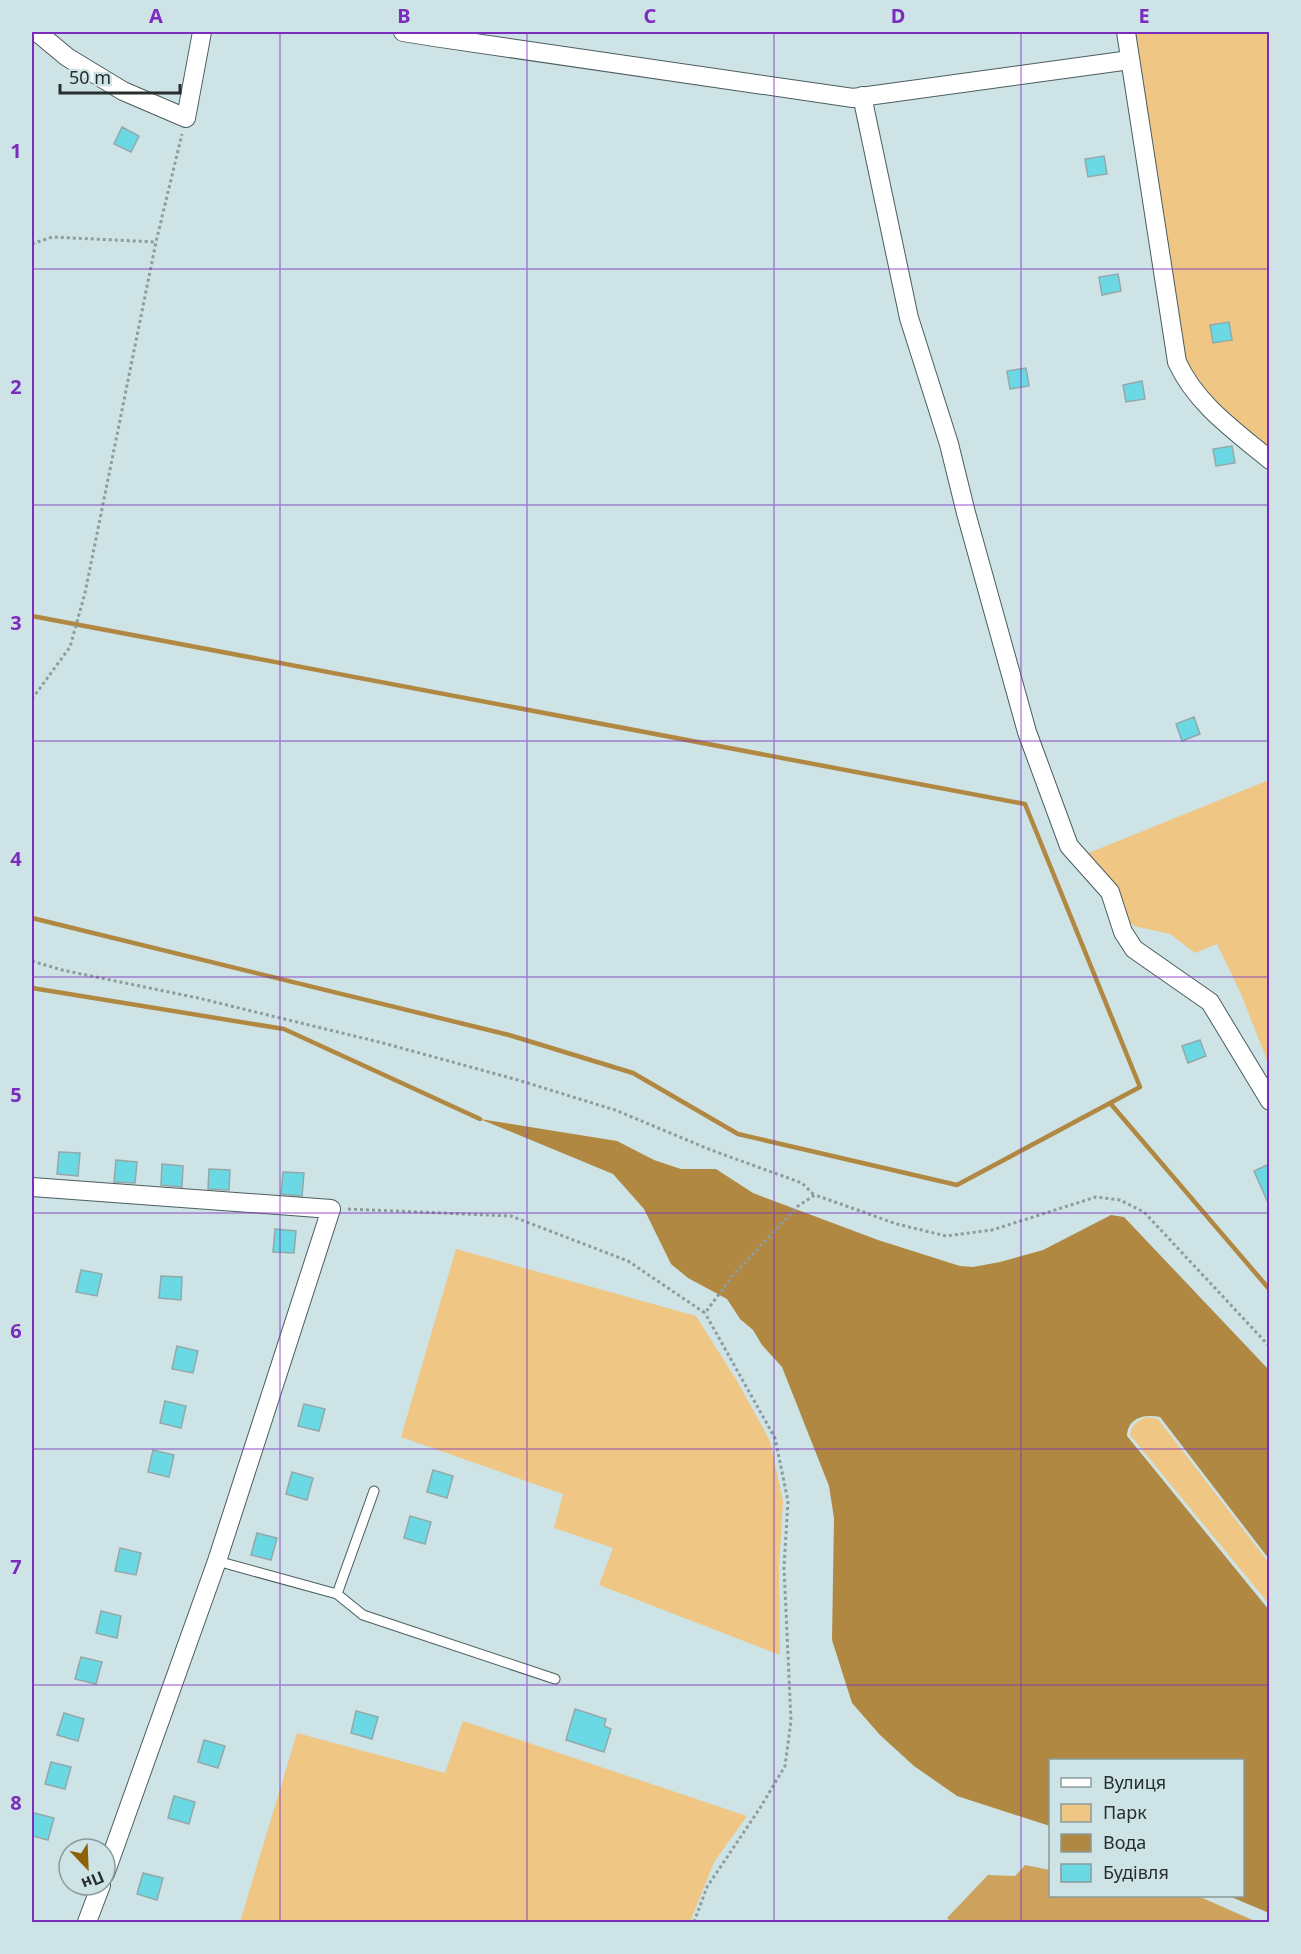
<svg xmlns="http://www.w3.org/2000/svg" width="1301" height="1954" font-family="'Noto Sans',sans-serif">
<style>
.green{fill:#efc683}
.forest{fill:#cca25c}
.water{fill:#b18842}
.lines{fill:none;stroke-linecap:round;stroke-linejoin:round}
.stream{stroke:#b18842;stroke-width:4.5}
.building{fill:#6bd9e4;stroke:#94a8aa;stroke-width:1.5}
.service-casing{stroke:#4b5d5f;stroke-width:11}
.minor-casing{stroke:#4b5d5f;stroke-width:20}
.path{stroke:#8d9d9e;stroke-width:3;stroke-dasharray:3 3;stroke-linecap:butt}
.service{stroke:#fff;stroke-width:9}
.minor{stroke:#fff;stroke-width:18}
.grid{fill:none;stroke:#7b2cbf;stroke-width:1.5;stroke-opacity:0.55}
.neatline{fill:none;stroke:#7b2cbf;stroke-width:2}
.grid-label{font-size:20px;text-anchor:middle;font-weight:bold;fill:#7b2cbf}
</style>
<rect width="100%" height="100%" fill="#cee3e5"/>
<path class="green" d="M1126,32H1269V460L1185,379Z
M1269,780V1065L1241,994L1217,944L1195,953L1170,934L1134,926L1108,901L1086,854Z
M456,1249L696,1316L737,1381L770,1441L783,1501L779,1568L780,1655L599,1585L613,1548L554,1528L563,1494L401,1437Z
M1147,1417L1158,1419L1269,1563V1604L1130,1435C1131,1425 1138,1420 1147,1417Z
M463,1721L747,1816L714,1862L690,1922H240L297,1733L445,1773Z"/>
<path class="forest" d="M1025,1865L1050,1870V1896H1198L1257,1922H952L947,1918L988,1875L1015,1876Z"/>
<path class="water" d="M480,1119L617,1141L654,1160L681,1169H716L753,1193L878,1240L960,1266L973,1267L1000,1262L1043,1250L1111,1215L1124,1217L1269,1370V1559L1160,1417C1145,1414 1128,1417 1127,1436L1269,1610V1913L1229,1896H1242V1760H1050V1826L957,1796L914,1766L880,1735L852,1703L832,1640L834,1518L829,1486L782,1367L762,1345L753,1330L740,1319L727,1299L688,1278L671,1264L644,1209L613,1174Z"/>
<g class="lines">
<path class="stream" d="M32,616L1025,804L1140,1087L957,1185L738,1134L633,1073L509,1035L32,918
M32,988L284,1029L480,1119
M1110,1103L1270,1290"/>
</g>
<path class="building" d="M122,127L139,136L131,152L114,144Z
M1104,156L1107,174L1088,177L1085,159Z
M1118,274L1121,291L1102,295L1099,277Z
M1229,322L1232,340L1213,343L1210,325Z
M1026,368L1029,386L1010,389L1007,371Z
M1142,381L1145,399L1126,402L1123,385Z
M1232,446L1235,463L1216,466L1213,449Z
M1194,717L1200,734L1182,741L1176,724Z
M1200,1040L1206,1056L1188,1063L1182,1046Z
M59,1152L80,1153L78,1176L57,1174Z
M116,1160L137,1162L135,1183L114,1182Z
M162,1164L183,1166L182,1187L161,1185Z
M1269,1164V1205L1254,1171Z
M209,1169L230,1170L229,1190L208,1189Z
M283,1172L304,1173L302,1196L281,1194Z
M275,1229L296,1231L294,1253L273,1252Z
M81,1270L102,1274L97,1296L76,1292Z
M161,1276L182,1277L181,1300L159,1298Z
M177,1346L198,1351L193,1373L172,1369Z
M165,1401L186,1406L181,1428L160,1423Z
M304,1404L325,1409L319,1431L298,1426Z
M153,1450L174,1455L169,1477L148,1472Z
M433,1470L453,1476L447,1498L427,1492Z
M292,1472L313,1478L307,1500L286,1494Z
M410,1516L431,1522L425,1544L404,1538Z
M257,1533L277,1538L271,1560L251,1555Z
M120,1548L141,1553L136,1575L115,1571Z
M101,1611L121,1616L117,1638L96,1633Z
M81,1657L102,1662L96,1684L75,1679Z
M575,1709L606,1719L604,1726L611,1729L604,1752L566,1740Z
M356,1711L378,1717L372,1739L351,1733Z
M64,1713L84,1719L78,1741L57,1735Z
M204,1740L225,1746L218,1768L198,1762Z
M51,1762L71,1767L65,1789L45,1784Z
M174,1796L195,1802L189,1824L168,1818Z
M34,1813L54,1818L48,1840L32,1836V1820Z
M143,1873L163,1878L157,1900L137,1894Z"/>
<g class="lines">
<g class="service-casing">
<path id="service" d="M217,1561L337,1594L363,1615L555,1679
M337,1594L374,1491"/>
</g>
<g class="minor-casing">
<path id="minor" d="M37,32L67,57L123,91L186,118L202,32
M403,32L434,37L853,98L1130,60
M1126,32L1177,362C1196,404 1235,431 1270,460
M862,96L909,318L949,444L966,513L1027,732L1069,846L1110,892L1123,932L1134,949L1210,1002L1270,1101
M32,1187L331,1209L217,1561L105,1874
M87,1922L101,1885"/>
</g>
<path class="path" d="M32,244L52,237L156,242
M32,699L70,647L85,593L156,242L182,134
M32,961L62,970L198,998L383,1043L518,1080L615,1110L711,1150L802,1183L814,1195
M348,1209L511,1216L628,1261L705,1313L734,1274L798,1206L815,1195L897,1224L946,1236L992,1230L1096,1197L1120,1200L1144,1212L1270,1347
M694,1922L707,1887L760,1808L785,1766L791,1721L784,1567L788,1501L775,1438L705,1313"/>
<use href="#service" class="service"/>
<use href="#minor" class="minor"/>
</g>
<path class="grid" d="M280,32V1922M527,32V1922M774,32V1922M1021,32V1922M32,269H1270M32,505H1270M32,741H1270M32,977H1270M32,1213H1270M32,1449H1270M32,1685H1270"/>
<rect width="1301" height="1954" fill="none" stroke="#cee3e5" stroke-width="66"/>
<rect x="1049" y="1759" width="195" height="138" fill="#cee3e5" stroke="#8b9b9c" stroke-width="1.5"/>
<rect x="1061" y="1778" width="30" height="9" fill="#ffffff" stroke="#8b9b9c" stroke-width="1.5"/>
<text x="1103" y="1789" font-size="18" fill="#262e2f">Вулиця</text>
<rect x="1061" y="1804" width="30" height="18" fill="#efc683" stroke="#8b9b9c" stroke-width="1.5"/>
<text x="1103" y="1819" font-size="18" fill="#262e2f">Парк</text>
<rect x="1061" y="1834" width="30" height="18" fill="#b18842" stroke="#8b9b9c" stroke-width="1.5"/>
<text x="1103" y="1849" font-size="18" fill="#262e2f">Вода</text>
<rect x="1061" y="1864" width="30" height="18" fill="#6bd9e4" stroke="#8b9b9c" stroke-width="1.5"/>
<text x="1103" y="1879" font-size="18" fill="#262e2f">Будівля</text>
<g transform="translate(87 1867) rotate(157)"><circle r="28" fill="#cee3e5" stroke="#8b9b9c" stroke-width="1.5"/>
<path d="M0-4.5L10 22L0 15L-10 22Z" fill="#8d6308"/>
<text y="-9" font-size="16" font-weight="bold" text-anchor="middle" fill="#262e2f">Пн</text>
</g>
<path d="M60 84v9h120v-9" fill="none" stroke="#262e2f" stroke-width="3"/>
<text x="69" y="84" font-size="18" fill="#262e2f" stroke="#cee3e5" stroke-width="4.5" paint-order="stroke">50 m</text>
<rect x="33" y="33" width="1235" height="1888" class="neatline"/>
<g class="grid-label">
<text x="156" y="23">A</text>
<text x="404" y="23">B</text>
<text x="650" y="23">C</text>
<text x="898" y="23">D</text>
<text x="1144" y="23">E</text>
<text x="16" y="158">1</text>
<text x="16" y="394">2</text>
<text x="16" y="630">3</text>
<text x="16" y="866">4</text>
<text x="16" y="1102">5</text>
<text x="16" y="1338">6</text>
<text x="16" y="1574">7</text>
<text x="16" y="1810">8</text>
</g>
</svg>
